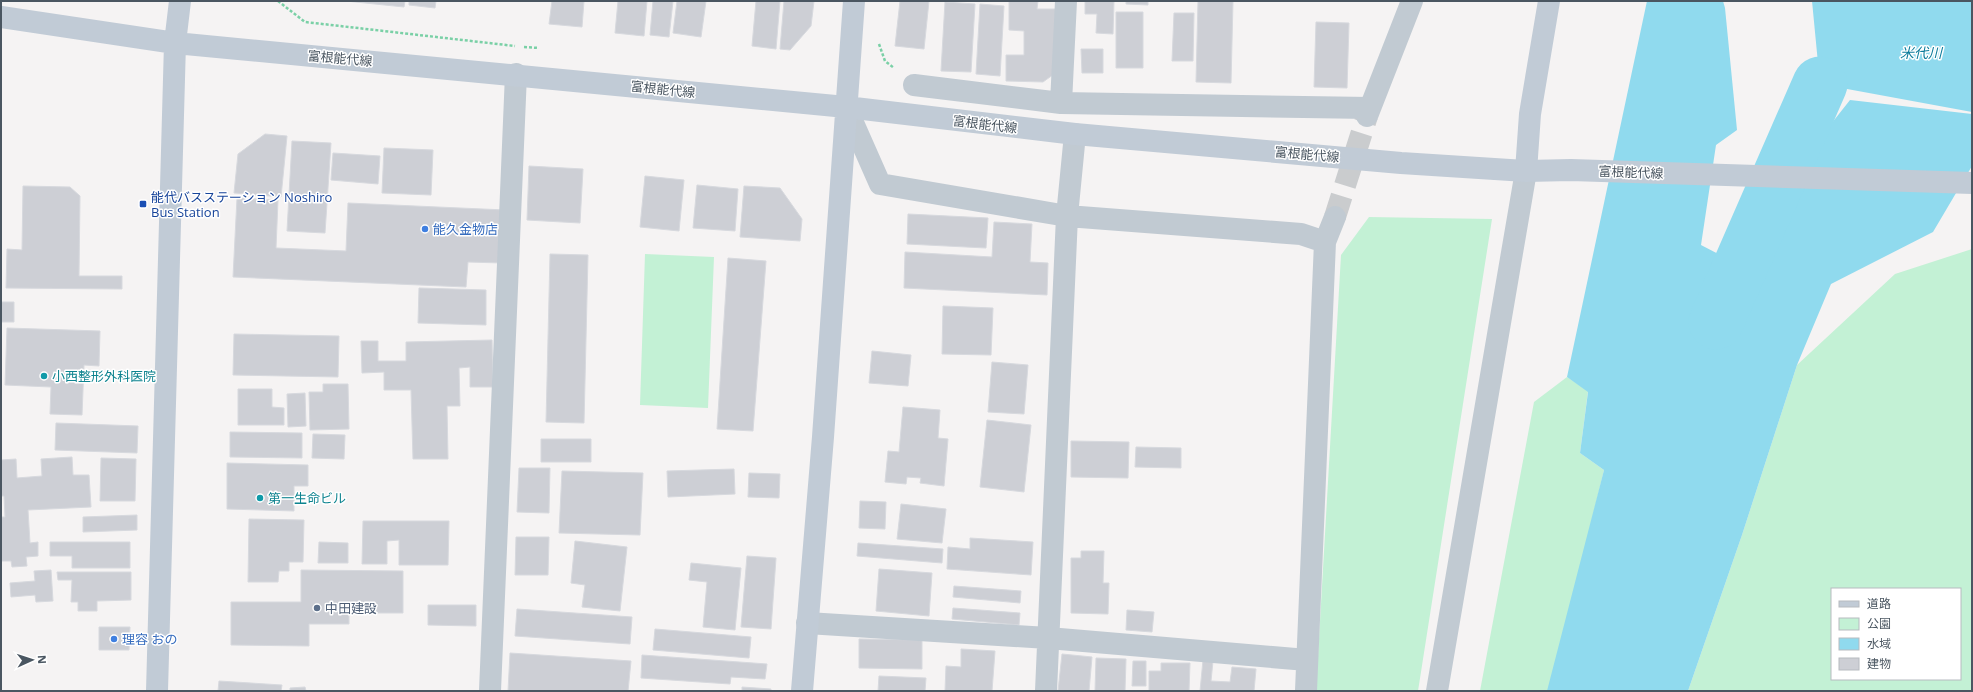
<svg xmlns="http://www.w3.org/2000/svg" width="1973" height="692" font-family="'Open Sans','Noto Sans JP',sans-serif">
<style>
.green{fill:#c3f1d5;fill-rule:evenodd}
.water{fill:#90daee}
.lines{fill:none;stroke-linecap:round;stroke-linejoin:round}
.river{stroke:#90daee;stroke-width:55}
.building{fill:#cdcfd5;stroke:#d7d9de}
.street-tunnel{stroke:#caccce;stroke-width:22;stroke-dasharray:22 11;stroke-linecap:butt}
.path{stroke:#7ad0a6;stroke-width:2.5;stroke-dasharray:3 2;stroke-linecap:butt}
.street{stroke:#c1cad2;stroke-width:22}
.secondary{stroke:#c1cbd6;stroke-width:22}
.transit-dot{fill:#1a4fb4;stroke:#fff;stroke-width:1.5}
.shop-dot{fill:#3f7fe0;stroke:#fff;stroke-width:1.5}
.culture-dot{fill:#0f9aa8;stroke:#fff;stroke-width:1.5}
.service-dot{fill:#5c6f8a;stroke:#fff;stroke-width:1.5}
.labels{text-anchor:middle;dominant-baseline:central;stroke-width:3;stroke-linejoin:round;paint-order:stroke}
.street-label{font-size:13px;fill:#4a5661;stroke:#fff}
.transit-label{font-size:13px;fill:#164399;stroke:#fff;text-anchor:start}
.shop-label{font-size:13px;fill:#366cbe;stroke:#fff;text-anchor:start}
.culture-label{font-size:13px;fill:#0d838f;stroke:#fff;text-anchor:start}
.service-label{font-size:13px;fill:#4e5e75;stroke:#fff;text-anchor:start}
.water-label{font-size:14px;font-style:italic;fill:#0c7c9b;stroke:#fff}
</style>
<rect width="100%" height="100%" fill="#f5f3f3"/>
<path class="green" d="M1369,217L1492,219L1418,691H1316L1341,255Z
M1972,249V691H1688L1742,535L1797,365L1895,274ZM1832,589H1960V679H1832Z
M645,254L714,257L708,408L640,405Z
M1567,377L1588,391L1580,453L1604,470L1550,691H1480L1534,402Z"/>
<path class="water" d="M1647,1H1723L1725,8L1737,130L1716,145L1701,245L1726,258L1764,248L1816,143L1850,100L1972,114V166L1933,232L1831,284L1797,365L1742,535L1688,691H1547L1604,470L1580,453L1588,392L1567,377Z
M1812,1H1972V112L1820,84Z"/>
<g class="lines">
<path class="river" d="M1716,322L1820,84"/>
</g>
<path class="building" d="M346,1H405L404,7Z
M409,1H436L435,8L409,5Z
M552,1H584L582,27L549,24Z
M618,1H647L644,36L615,33Z
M653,1H673L669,37L650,35Z
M677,1H706L701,37L673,33Z
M756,1H780L776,49L752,46Z
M784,1H814L811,26L790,50L780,49Z
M900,1H929L924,49L895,46Z
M1009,1H1038L1037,9H1058L1057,72L1043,82L1006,81V55H1024V31L1009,30Z
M1085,1H1114L1113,34L1096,33L1097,14H1085Z
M1126,1H1148V5L1126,4Z
M1198,1H1233L1231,83L1196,82Z
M945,2L975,4L971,72L941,71Z
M980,4L1004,6L1000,76L976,74Z
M1116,12H1143V68H1116Z
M1174,13H1194L1193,61H1172Z
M1316,22L1349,23L1347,88L1314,87Z
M1081,49H1103V73H1082Z
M265,134L287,136L281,197L234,193L238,154Z
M292,141L331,143L325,233L287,231Z
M384,148L433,150L431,195L382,193Z
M333,153L380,156L378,184L331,180Z
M529,166L583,169L580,223L527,220Z
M645,176L684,180L679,231L640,227Z
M697,185L738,189L735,231L693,228Z
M23,186L70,187L80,196L79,276H122V289L6,288L7,249L22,250Z
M744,186L780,188L802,219L800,241L740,237Z
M237,198L278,200L276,248L346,251L348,203L505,210L502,263L468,262L466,287L233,277Z
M908,214L988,218L986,248L907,244Z
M994,222L1032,224L1030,262L1048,263L1047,295L904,288L905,252L992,257Z
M550,254L588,255L584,423L546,422Z
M728,258L766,261L753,431L717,429Z
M419,288L486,290V325L418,323Z
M1,302H14V322H1Z
M943,306L993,308L991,355L942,354Z
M7,328L100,331L99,366L84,365L82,415L50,414L51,387L5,385Z
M234,334L339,336L338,377L233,375Z
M492,340L493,387H470V367L459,368L460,406H447L448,459H413L411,390H384V372L362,373L361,341H378V361H406V342Z
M872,351L911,355L908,386L869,383Z
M992,362L1028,365L1024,414L988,412Z
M323,384H348L349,429L310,430L309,392H323Z
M238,389H272V407L284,408V425H238Z
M305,393L306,426L288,427L287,394Z
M903,407L940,410L938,438L948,439L944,486L920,483L921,478L907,477L906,484L885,482L888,451L899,452Z
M987,420L1031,425L1024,492L980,487Z
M56,423L138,426L137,453L55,450Z
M230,432L302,433V458L230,457Z
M313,434L345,435L344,459L312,458Z
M541,439H591V462H541Z
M1071,441L1129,442L1128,478L1071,477Z
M1136,447L1181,448V468L1135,467Z
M72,457L73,475H89L91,507L28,510L30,543L38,542V556L26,557L27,566L12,567L11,561H1V517H5L4,496H1V460L16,459L17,478L42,476L41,459Z
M101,458L136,459L135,501H100Z
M227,463L308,465V486H294V511L227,509Z
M519,468H550L549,513L517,512Z
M734,469L735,494L668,497L667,471Z
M562,471L643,473L640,535L559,533Z
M749,473L780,474L779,498L748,497Z
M860,501L886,502L885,529L859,528Z
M901,504L946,509L942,543L897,539Z
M137,515V530L83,532V517Z
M249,519L304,520L303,562H289V571H279L278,582H248Z
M363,521H449L448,565H399V540L387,541V564H362Z
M516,537H549L548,575H515Z
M970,538L1033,542L1031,575L947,569L948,547L970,549Z
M575,541L627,547L620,611L582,607L585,585L571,583Z
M50,542H130V568H72V556H50Z
M319,542L348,543V563H318Z
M858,543L943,549L942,563L857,556Z
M1081,551H1104L1103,583H1109L1108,614L1071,613V558H1081Z
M747,556L776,558L771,629L741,627Z
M691,563L741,568L735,630L703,627L707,582L689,580Z
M879,569L932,573L929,616L876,611Z
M51,570L53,601L36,602L35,595L11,597L10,583L35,581L34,571Z
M301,570L403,571V613H349V624H309V646L231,645V602H301Z
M57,572H131V600L97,601V611H78V602H71L72,580H58Z
M954,586L1021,591L1020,603L953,597Z
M428,605H476V626L428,625Z
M953,608L1020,613L1019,625L952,619Z
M517,609L632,617L630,644L515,636Z
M1127,610L1154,612L1152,632L1126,630Z
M99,627H130L129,650H99Z
M655,629L751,637L749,658L653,650Z
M859,639L922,640V669L859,668Z
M961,649L995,651L992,691H945L946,666L961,667Z
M510,653L631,661L628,691H508Z
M1062,654L1092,657L1089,691H1058Z
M642,655L767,664L765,679L731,677L730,684L641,678Z
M1096,658L1126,659L1125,691H1095Z
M1203,660L1213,661L1211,681L1230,682L1232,667L1256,669L1254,691H1200Z
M1133,661H1146V686H1132Z
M1161,663H1190L1189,691H1149V671H1161Z
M879,676L926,678L925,691H878Z
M219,681L282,685L281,691H218Z
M305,687L306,691H290V688Z
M742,687L771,689V691H742Z"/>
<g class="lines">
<path class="street-tunnel" d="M1335,217L1367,116"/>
<path class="path" d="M278,1L305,22L515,46
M879,44L885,61L894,68
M524,47L539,48"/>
<path class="street" d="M1066,1L1061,103L1370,108
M914,85L1061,103
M846,107L880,184L1067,216L1301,234L1325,242
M1367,116L1412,1
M807,623L1048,638L1307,660
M490,691L516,74
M1046,691L1067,216L1075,134
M1306,691L1325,242L1335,217
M1437,691L1526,171"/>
<path class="secondary" d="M1,17L175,43L846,107L1075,134L1401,163L1526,171L1571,170L1972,183
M1526,171L1530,114L1549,1
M157,691L175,43L180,1
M802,691L823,437L854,1"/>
</g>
<rect class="transit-dot" x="139" y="200" width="8" height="8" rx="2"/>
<g class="shop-dot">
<circle cx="425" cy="229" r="4"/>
<circle cx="114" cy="639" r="4"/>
</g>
<g class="culture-dot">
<circle cx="44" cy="376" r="4"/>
<circle cx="260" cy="498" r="4"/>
</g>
<circle class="service-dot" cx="317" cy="608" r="4"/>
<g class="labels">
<g class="street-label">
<text transform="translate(340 58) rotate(5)">富根能代線</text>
<text transform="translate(663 89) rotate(6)">富根能代線</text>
<text transform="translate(985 124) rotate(7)">富根能代線</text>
<text transform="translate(1307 154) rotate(5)">富根能代線</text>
<text transform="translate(1631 172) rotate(2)">富根能代線</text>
</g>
<g class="transit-label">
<text x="151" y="197">能代バスステーション Noshiro<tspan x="151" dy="15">Bus Station</tspan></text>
</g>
<g class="shop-label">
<text x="433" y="229">能久金物店</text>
<text x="122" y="639">理容 おの</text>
</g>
<g class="culture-label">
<text x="52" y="376">小西整形外科医院</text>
<text x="268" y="498">第一生命ビル</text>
</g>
<g class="service-label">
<text x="325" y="608">中田建設</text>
</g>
<g class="water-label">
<text x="1921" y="52">米代川</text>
</g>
</g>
<rect width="1973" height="692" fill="none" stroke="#4a5661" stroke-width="4"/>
<rect x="1831" y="588" width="130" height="92" fill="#ffffff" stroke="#b7bbc0"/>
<rect x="1839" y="601" width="20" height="6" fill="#c1cbd6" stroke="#b7bbc0"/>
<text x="1867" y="608" font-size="12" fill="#4a5661">道路</text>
<rect x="1839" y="618" width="20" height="12" fill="#c3f1d5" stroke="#b7bbc0"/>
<text x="1867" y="628" font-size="12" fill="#4a5661">公園</text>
<rect x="1839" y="638" width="20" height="12" fill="#90daee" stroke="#b7bbc0"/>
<text x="1867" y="648" font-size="12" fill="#4a5661">水域</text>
<rect x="1839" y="658" width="20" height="12" fill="#cdcfd5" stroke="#b7bbc0"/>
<text x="1867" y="668" font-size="12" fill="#4a5661">建物</text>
<g transform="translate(32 660) rotate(87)" stroke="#ffffff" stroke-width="3" paint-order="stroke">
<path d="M0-3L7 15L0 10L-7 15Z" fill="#4a5661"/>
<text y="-6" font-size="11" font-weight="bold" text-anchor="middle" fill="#4a5661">N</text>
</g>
</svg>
